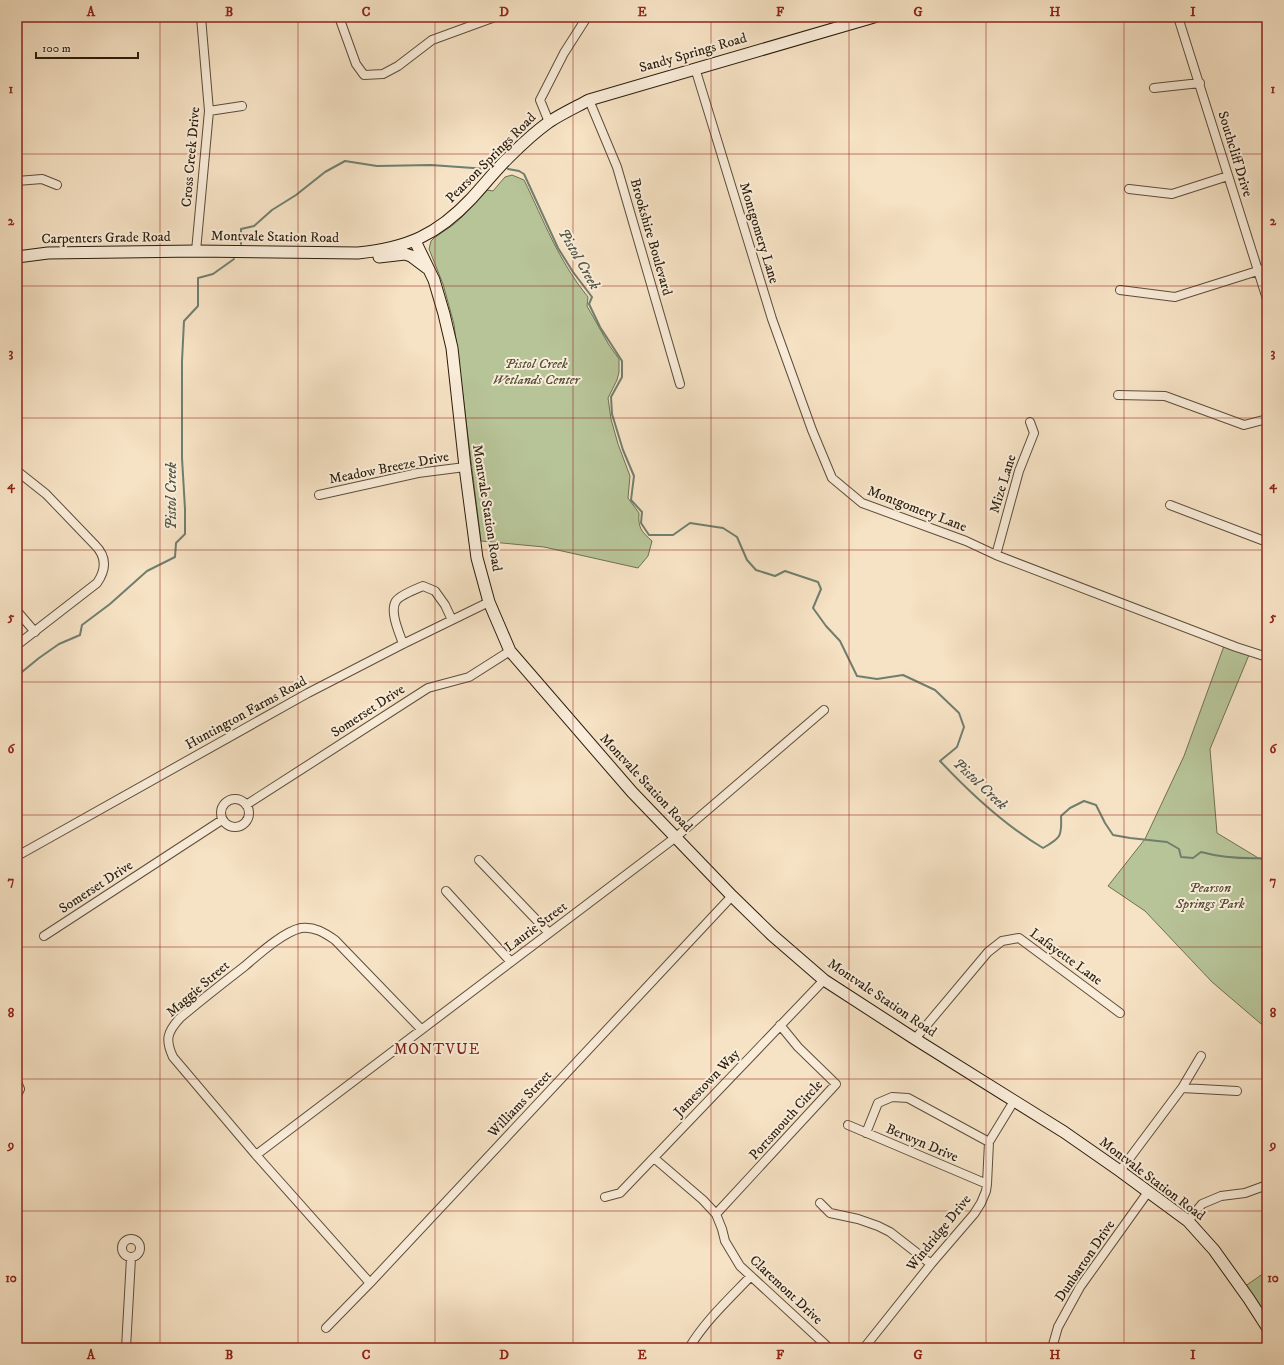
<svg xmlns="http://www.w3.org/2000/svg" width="1284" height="1365" font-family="'IM FELL DW Pica',serif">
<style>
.green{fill:#b7c498;stroke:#707052}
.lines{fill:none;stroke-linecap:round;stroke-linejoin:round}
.stream{stroke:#6f7e6f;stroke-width:2}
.street-casing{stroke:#5d4e3b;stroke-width:10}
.secondary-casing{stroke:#2a1d0d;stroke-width:13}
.street{stroke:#f9ecd9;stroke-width:8}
.secondary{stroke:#f9ecd9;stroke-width:11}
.grid{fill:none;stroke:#8f2418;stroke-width:1;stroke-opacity:0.55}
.labels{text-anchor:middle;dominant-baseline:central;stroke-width:4;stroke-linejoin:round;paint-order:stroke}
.street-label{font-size:14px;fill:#2a1d0d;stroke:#f9ecd9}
.park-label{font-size:14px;font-style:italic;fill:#544f37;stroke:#f9ecd9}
.water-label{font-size:15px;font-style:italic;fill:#525546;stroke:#f9ecd9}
.neighbourhood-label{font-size:15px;letter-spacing:1px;fill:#7a1f14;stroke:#f9ecd9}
.neatline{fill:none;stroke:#8f2418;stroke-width:1.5}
.grid-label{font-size:13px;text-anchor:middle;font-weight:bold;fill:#8f2418}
</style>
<rect width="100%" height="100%" fill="#f6e2c4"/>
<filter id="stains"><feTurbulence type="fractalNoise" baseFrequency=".005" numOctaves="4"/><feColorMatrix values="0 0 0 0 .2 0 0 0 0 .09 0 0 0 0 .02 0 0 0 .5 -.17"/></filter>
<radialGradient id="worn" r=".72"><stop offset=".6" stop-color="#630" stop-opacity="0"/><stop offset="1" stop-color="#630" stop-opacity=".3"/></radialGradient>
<path class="green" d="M512,175L524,180C544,221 558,260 588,297L587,306L609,345L619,359V372L617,380L608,398L611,419L618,444L630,476L628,498L639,513C638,528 641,531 652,541L648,556L638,568L544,547L481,541L454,324L443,284L429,249L431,241L434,238L453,225L462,217L487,190L493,191L505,177Z
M1224,646L1249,655L1210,749L1217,833L1260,859L1267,857V1029L1212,982L1145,911L1108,886L1145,839L1184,756Z
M1267,1271V1327L1241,1289Z"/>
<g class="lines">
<path class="stream" d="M508,169L519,171L524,174L558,248L573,272L592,297L589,304L600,327L622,361V377L611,397L612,414L623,450L634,476L631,500L642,512L641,523L649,535H673L690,523L723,528L737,537L747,560L756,570L775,576L785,571L818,582L821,589L813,608L826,626L840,641L857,676L877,679L903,675L935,690L959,713L964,727L957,747L940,761C971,794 1004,825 1043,848C1061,838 1062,836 1061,816L1070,808L1084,801L1096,805L1105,823L1113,835L1130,838L1167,842L1179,849L1181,857L1193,858L1201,852C1223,858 1244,859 1267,858
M241,244V229L254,226L272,210L296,195L325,172L345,161L377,166L431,165L487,169
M17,676L39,658L59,644L80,635L82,625L110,604L147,571L175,557L176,543L185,534V509L182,458V361L184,321L198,306V278L213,274L234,259"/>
<g class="street-casing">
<path id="street" d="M339,17L356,64L364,75L383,74L398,66L432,40L495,17
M1178,17L1267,299
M695,68L772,319L812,430L832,478L862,503L966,541L996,555L1236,647L1267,657
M1154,88L1200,83
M589,100L617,167L680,384
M209,111L242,106
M549,122L540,100L564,53L587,17
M17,181L42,179L57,185
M1129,189L1172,194L1228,176
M196,251L209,111L201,17
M1120,290L1175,297L1267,268
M1118,395L1165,396L1244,425L1267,419
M17,471L46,494L95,545C107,557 106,570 97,583L17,645
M319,495L418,473L465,467
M1170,505L1267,542
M996,555L1019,471L1034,433L1030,422
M17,611L35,632
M403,644C400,634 389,612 396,601C400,595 416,589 423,586L435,591L445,605L452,620
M221 813a14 14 0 1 1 28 0a14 14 0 1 1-28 0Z
M246,805L428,688L469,677L510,651
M19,855L308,693L403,644L489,602
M479,860L549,933
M446,891L511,962
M44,936L222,820
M915,1039L988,952L1002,941L1019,938L1120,1013
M1201,1056L1182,1088L1237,1091
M17,1082L20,1089L17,1095
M848,1125L987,1184
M866,1133L878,1103L892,1097L908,1098L989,1142
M256,1155L676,837L824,710
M654,1158L703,1200L716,1214L722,1229L725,1241L740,1266L829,1348
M1120,1171L1182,1088
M605,1197L620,1193L824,980
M820,1203L830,1213L858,1219L878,1226L890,1232L931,1264
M716,1214L836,1084L798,1047L780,1025
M1188,1221L1202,1204L1221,1196L1245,1193L1267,1185
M122 1248a9 9 0 1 1 18 0a9 9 0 1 1-18 0Z
M370,1283L256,1155L173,1057C165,1040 167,1032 180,1018C201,1000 223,983 245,966C259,954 283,932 301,928C314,926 325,933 335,940L421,1029
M326,1328L370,1283L732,896
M126,1348L131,1258
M689,1348C705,1321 729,1299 751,1276
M864,1348L931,1264L974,1214L981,1203L986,1191L987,1184L989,1142L1014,1101
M1052,1348L1058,1327L1080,1287L1148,1192"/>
</g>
<g class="secondary-casing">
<path id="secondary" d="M415,241L434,280L444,314L452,348L465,467L477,558L489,602L510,651L632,792L732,896L772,935L824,980L915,1039L1064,1132L1120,1171L1188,1221L1214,1250L1249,1299L1267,1327
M17,257L48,253L196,251L358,253C407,248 437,235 471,199C483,186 495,171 508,158C520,146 535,132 549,122C561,114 576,107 589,100L874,17
M379,257L405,254L411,256L427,268"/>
</g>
<use href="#street" class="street"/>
<use href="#secondary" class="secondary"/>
</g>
<path class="grid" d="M160,17V1348M298,17V1348M435,17V1348M573,17V1348M711,17V1348M849,17V1348M986,17V1348M1124,17V1348M17,154H1267M17,286H1267M17,418H1267M17,550H1267M17,682H1267M17,815H1267M17,947H1267M17,1079H1267M17,1211H1267"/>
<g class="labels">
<g class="street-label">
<text transform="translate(693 53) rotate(-16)">Sandy Springs Road</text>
<text transform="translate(1235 154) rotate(73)">Southcliff Drive</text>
<text transform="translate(191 157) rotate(-85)">Cross Creek Drive</text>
<text transform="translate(491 158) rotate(-45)">Pearson Springs Road</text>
<text transform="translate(759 233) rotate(73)">Montgomery Lane</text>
<text transform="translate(275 237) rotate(1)">Montvale Station Road</text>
<text transform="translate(651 237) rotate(74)">Brookshire Boulevard</text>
<text transform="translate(106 238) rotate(-1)">Carpenters Grade Road</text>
<text transform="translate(389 468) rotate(-11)">Meadow Breeze Drive</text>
<text transform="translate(1003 484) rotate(-73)">Mize Lane</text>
<text transform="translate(487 508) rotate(81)">Montvale Station Road</text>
<text transform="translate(917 509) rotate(21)">Montgomery Lane</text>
<text transform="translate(368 711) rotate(-33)">Somerset Drive</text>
<text transform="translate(246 713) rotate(-29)">Huntington Farms Road</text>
<text transform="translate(646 783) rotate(47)">Montvale Station Road</text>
<text transform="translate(96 887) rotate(-33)">Somerset Drive</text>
<text transform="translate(536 927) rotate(-37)">Laurie Street</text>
<text transform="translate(1066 957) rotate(36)">Lafayette Lane</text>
<text transform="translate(198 989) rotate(-41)">Maggie Street</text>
<text transform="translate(882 998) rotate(34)">Montvale Station Road</text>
<text transform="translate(707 1083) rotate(-46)">Jamestown Way</text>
<text transform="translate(520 1104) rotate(-47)">Williams Street</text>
<text transform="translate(786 1120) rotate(-48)">Portsmouth Circle</text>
<text transform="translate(922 1143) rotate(23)">Berwyn Drive</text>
<text transform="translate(1152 1179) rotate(37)">Montvale Station Road</text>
<text transform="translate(939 1233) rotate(-51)">Windridge Drive</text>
<text transform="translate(1085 1261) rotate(-56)">Dunbarton Drive</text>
<text transform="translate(786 1290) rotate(43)">Claremont Drive</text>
</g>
<g class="park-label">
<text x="536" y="364">Pistol Creek<tspan x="536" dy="16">Wetlands Center</tspan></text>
<text x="1210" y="888">Pearson<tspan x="1210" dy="16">Springs Park</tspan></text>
</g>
<g class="water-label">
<text transform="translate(579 259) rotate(60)">Pistol Creek</text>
<text transform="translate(171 496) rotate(-90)">Pistol Creek</text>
<text transform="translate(980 784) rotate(43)">Pistol Creek</text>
</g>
<g class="neighbourhood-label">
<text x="437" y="1049">MONTVUE</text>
</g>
</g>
<rect width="1284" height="1365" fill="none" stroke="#f6e2c4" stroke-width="44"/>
<path d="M36 52v6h102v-6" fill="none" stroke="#2a1d0d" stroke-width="2"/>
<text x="42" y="52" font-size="12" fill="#2a1d0d" stroke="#f9ecd9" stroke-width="3" paint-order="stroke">100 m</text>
<rect x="22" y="22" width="1240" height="1321" class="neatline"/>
<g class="grid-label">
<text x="91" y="16">A</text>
<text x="229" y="16">B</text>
<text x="366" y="16">C</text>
<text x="504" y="16">D</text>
<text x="642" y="16">E</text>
<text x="780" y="16">F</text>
<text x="918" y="16">G</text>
<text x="1055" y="16">H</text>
<text x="1193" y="16">I</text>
<text x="11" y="93">1</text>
<text x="1273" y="93">1</text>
<text x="11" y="225">2</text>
<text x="1273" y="225">2</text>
<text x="11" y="357">3</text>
<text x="1273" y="357">3</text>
<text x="11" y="489">4</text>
<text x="1273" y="489">4</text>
<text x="11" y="621">5</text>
<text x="1273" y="621">5</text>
<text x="11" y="753">6</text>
<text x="1273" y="753">6</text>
<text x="11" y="885">7</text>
<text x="1273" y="885">7</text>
<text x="11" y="1017">8</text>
<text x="1273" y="1017">8</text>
<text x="11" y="1149">9</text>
<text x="1273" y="1149">9</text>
<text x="11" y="1282">10</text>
<text x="1273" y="1282">10</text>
<text x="91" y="1359">A</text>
<text x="229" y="1359">B</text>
<text x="366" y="1359">C</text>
<text x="504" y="1359">D</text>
<text x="642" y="1359">E</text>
<text x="780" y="1359">F</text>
<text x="918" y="1359">G</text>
<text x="1055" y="1359">H</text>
<text x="1193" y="1359">I</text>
</g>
<rect width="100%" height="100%" filter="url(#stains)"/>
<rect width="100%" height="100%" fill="url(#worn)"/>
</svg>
